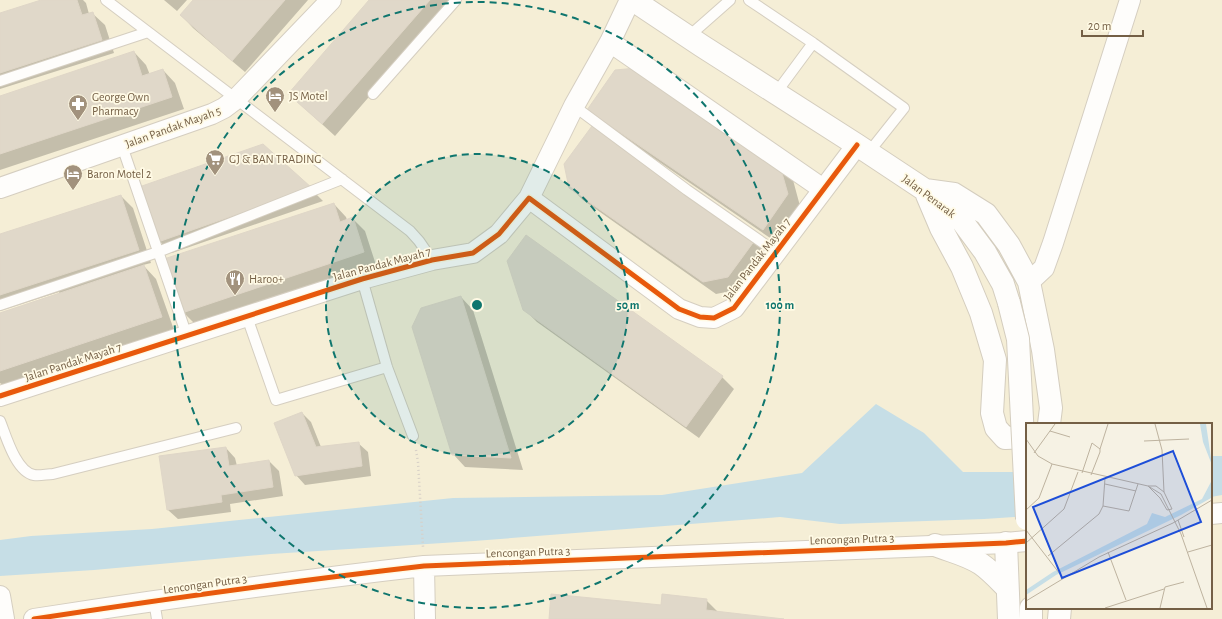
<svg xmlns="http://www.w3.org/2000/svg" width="1222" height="619" font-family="'Alegreya Sans',sans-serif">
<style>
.residential{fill:#f5eed6;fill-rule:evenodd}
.water{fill:#c6dee6}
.shadow{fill:#0003}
.building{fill:#e0d8c9;stroke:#dfd6c7}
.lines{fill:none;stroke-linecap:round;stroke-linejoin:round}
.service-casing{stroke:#d5cec0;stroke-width:12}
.minor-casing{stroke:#d5cec0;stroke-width:22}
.secondary-casing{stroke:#d4cdbe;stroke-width:24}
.path{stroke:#d7d0c7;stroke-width:2.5;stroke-dasharray:1 3;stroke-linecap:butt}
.service{stroke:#fefdfb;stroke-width:10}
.minor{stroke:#fefdfb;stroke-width:20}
.secondary{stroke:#fefdfb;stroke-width:22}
.secondary-bridge-casing{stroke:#d4cdbe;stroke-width:24;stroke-linecap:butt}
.secondary-bridge{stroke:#fefdfb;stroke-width:22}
.cycleway-casing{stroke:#fffae5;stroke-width:8}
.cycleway{stroke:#e8590c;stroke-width:5}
.ring{fill:none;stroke:#0f766e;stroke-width:2;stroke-dasharray:7 5}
.labels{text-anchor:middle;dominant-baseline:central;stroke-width:3.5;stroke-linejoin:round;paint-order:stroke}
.poi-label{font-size:12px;fill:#745f45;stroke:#fffae5;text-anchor:start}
.street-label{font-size:12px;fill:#745f45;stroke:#fffae5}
.inset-road{fill:none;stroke:#beb39f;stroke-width:1}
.view{fill:#1d4ed8;fill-opacity:0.15;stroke:#1d4ed8;stroke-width:2}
.inset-edge{fill:none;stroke:#745f45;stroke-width:2}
.centre{fill:#0f766e;stroke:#fffae5;stroke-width:2}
.ring-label{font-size:12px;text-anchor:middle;font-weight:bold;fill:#0f766e;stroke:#fffae5;stroke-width:3.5;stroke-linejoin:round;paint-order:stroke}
</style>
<rect width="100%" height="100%" fill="#f6f2e4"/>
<path class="residential" d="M0,0H1222V619H0ZM1027,424H1211V608H1027Z"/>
<path class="water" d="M876,404L924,433L963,472H1027V516L984,519L840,524L780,517L474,541L271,554L94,570L0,576V540L31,536L152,529L453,498L662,495L802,473Z
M1211,456H1222V495L1211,497Z"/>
<path class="shadow" d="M44,0H83L86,3L89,14L92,13L105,25L114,53L0,89V14Z
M164,0H187L177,11Z
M194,0H308L245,72L193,28L181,15Z
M371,0H453L335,136L289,94Z
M134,52L146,65L150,75L163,70L175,83L184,109L0,170V97Z
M637,69L793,180L800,206L776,242L601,122L588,110Z
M570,187L754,240L767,253L741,289L716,294L583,200Z
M140,188L311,189L323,201L172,253L159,241Z
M121,196L133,208L151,263L143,265L156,279L174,330L5,386L0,383V314L60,294L59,292L0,311V235Z
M334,204L346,217L347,220L352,218L365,231L376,265L195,324L183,312Z
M461,297L473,310L523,470L465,467L453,454Z
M524,309L722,377L734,389L699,438L537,322Z
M302,413L311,422L321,447L358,443L368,452L371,476L305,485L296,475Z
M226,448L235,458L237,466L269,461L279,471L283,496L230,504L231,512L178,519L168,510Z
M706,600L719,613L774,619H550Z"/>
<path class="building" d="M41,0H77L82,15L93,12L102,40L0,73V13Z
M193,0H285L232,61L180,15Z
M369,0H430L322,124L288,94Z
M134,51L142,76L163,69L172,97L0,154V96Z
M637,68L780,166L788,194L763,230L587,110L615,70Z
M592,126L755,240L728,277L703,282L569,188L564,164Z
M263,144L312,188L158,242L139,187Z
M121,195L139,250L0,295V234Z
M334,203L340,222L353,217L364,252L182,313L164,259Z
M526,235L723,376L686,427L523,310L507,261Z
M144,265L162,317L0,371V313Z
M461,296L511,458L452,455L412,327L421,308Z
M302,412L316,447L359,442L362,466L295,476L274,423Z
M226,447L229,466L269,460L273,487L221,495L222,502L167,510L159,456Z
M551,594L661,605L662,594L707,599L706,610L784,619H549Z"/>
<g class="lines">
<g class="service-casing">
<path id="service" d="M106,0L410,231L419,241L432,260
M749,0L813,43L776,93
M688,37L730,0
M813,43L904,108L869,152
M0,81L148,32
M373,94L456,0
M574,106L687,190L776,252
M122,146L187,336
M362,279L387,367L413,436
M0,305L158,252L342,179
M247,317L276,400L387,367
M0,421C6,436 16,472 34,475C40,476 47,474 53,474L236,428
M154,601L157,619"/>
</g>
<g class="minor-casing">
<path id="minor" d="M610,42L823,189
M0,188L212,114L224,108L236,99L331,0
M529,198L574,106L610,42L630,0
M1029,282L1044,268L1053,243L1130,0
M0,396L362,279L432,260L473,253L499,234L529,198L679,309L700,317L714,318L734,308L857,145
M1211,514L1222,513
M424,566L425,619
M0,596L4,619
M34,619C164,599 293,581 424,566L1006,543L1027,541"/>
</g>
<g class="secondary-casing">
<path id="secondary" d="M633,0L702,46L857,145L925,190L962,221L985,252L1003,284L1009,303
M925,190L954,194L986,214L1009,245L1029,282L1043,350L1051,408L1049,424
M927,195L941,228L962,267L981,313L995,360L992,413L996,428L1005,438L1027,437
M1006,543L1009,619
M935,545C950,551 968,555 981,564C991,571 999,580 1007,588
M1031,608V619
M1059,619L1060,608"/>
</g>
<path class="path" d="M416,450L418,462L423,547"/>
<use href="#service" class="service"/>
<use href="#minor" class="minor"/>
<use href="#secondary" class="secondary"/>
<g class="secondary-bridge-casing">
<path id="secondary-bridge" d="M1009,303L1018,339L1027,519"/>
</g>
<use href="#secondary-bridge" class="secondary-bridge"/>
<g class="cycleway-casing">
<path id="cycleway" d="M0,396L362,279L432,260L473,253L499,234L529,198L679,309L700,317L714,318L734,308L857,145
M34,619C164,599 293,581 424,566L1006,543L1027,541"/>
</g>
<use href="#cycleway" class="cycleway"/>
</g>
<circle cx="477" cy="305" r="151" fill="#0f766e" fill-opacity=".12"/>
<g class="ring">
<circle cx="477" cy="305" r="151"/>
<circle cx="477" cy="305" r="303"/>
</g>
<defs>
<g id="hotel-pin" transform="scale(1)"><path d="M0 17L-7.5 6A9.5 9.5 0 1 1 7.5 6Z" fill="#a2927d" stroke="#fffae5"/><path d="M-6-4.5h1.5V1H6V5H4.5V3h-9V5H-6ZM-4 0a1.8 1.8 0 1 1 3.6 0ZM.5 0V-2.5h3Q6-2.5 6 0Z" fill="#fff"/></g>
<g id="pharmacy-pin" transform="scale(1)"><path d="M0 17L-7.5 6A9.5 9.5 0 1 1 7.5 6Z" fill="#a2927d" stroke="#fffae5"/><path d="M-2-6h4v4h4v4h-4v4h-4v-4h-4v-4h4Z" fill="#fff"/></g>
<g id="supermarket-pin" transform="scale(1)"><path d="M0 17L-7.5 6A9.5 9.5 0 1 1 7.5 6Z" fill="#a2927d" stroke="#fffae5"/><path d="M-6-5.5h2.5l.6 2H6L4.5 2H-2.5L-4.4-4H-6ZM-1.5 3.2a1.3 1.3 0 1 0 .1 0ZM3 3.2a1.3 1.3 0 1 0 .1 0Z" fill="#fff"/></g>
<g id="restaurant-pin" transform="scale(1)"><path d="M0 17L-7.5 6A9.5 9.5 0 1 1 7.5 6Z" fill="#a2927d" stroke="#fffae5"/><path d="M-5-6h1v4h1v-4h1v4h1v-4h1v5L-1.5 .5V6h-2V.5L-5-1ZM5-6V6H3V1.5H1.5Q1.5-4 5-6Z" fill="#fff"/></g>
</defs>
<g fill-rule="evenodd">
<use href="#hotel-pin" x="275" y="96"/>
<use href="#pharmacy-pin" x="78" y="104"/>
<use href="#supermarket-pin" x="215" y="159"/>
<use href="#hotel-pin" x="73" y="174"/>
<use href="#restaurant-pin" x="235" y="279"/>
</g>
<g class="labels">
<g class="poi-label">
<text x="289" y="96">JS Motel</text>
<text x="92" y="97">George Own<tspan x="92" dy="14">Pharmacy</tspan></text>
<text x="229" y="159">GJ &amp; BAN TRADING</text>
<text x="87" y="174">Baron Motel 2</text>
<text x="249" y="279">Haroo+</text>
</g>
<g class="street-label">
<text transform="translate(173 127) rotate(-20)">Jalan Pandak Mayah 5</text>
<text transform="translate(929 196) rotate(37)">Jalan Penarak</text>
<text transform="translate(757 259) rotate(-52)">Jalan Pandak Mayah 7</text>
<text transform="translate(382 264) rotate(-15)">Jalan Pandak Mayah 7</text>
<text transform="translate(73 362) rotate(-18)">Jalan Pandak Mayah 7</text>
<text transform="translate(852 539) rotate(-2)">Lencongan Putra 3</text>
<text transform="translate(528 552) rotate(-2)">Lencongan Putra 3</text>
<text transform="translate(205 584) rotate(-8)">Lencongan Putra 3</text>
</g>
</g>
<g transform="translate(1026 423)">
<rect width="186" height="186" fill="#f6f2e4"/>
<path d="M174,1H180L186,42L177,19ZM186,57L185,75L155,92L30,152L0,172V167L27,149L121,101L126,90L139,94L176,76Z" fill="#c6dee6"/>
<path class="inset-road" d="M129,1L136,27L138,69M24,8L44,14M0,16L12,33L26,41L122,63L135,71L155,111L181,185M118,18L163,16M74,26L82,1M8,30L29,1M56,50L66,20L74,26V29L65,52M79,61L110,68M122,63H130L138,69L146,86L141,87L134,75ZM77,83L79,55M0,87L13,75L26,41M152,97L158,114M0,107L37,155M0,120L38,86L52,49M82,129L100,177M162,129L186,122M22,133L73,91L77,83L103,88L112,61M0,178L73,134L147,100L186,77M79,185L138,166M134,185L139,164L158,159"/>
<path class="view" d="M147,28L175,99L36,155L7,84Z"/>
<rect width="186" height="186" class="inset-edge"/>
</g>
<circle cx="477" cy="305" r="6" class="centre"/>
<g class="ring-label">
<text x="628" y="309">50 m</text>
<text x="780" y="309">100 m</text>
</g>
<path d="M1082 30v6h61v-6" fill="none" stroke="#745f45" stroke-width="2"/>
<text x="1088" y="30" font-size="12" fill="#745f45" stroke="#fffae5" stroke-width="3" paint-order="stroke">20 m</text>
</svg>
